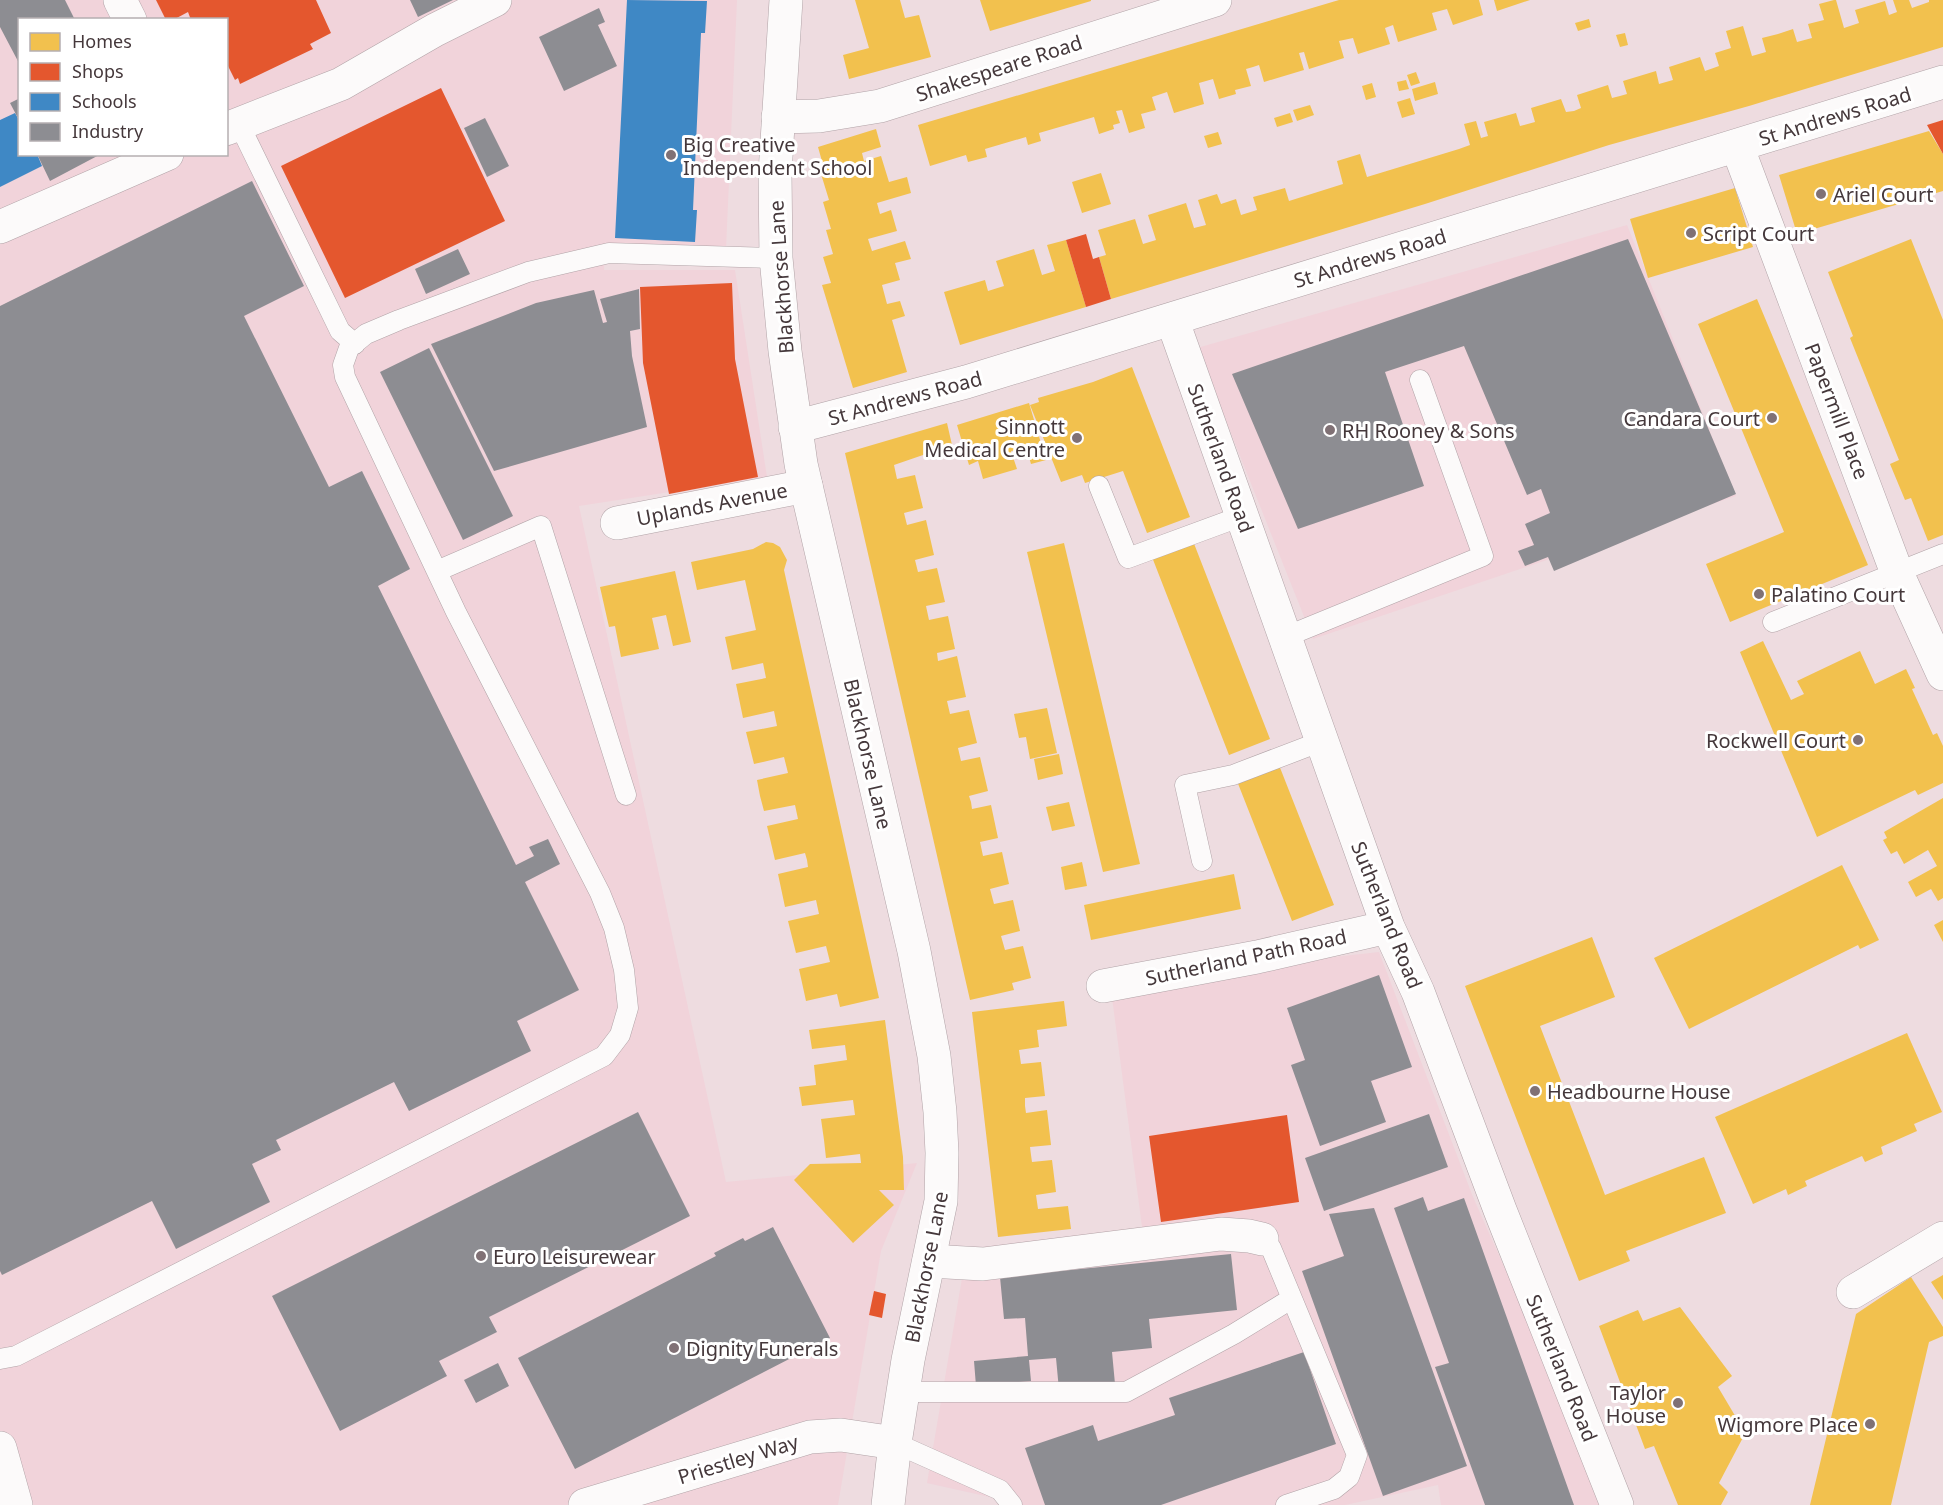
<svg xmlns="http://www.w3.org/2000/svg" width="1943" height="1505" font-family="'Noto Sans',sans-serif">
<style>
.built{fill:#f1d3da;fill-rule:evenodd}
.homes{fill:#f2c14e}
.shops{fill:#e4572e}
.schools{fill:#3f88c5}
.industry{fill:#8d8d92}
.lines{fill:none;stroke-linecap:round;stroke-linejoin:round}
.service-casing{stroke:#b1a3a7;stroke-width:21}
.minor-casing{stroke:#b1a3a7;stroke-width:34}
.secondary-casing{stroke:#b1a3a7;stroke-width:34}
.service{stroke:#fcfafa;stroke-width:20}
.minor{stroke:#fcfafa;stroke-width:33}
.secondary{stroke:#fcfafa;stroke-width:33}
.poi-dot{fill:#807175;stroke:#fff;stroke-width:2}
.labels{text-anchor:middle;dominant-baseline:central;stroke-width:6;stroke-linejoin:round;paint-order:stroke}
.street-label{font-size:20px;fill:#45383b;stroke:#fff}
.poi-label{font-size:20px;fill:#45383b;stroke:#fff;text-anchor:start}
</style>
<rect width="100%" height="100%" fill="#eedce0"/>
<path class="built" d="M0,0H737L726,249L606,246L604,270H735L767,477L579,506L726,1182L917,1163L881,1251L838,1505H0ZM20,20H226V154H20Z
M1627,225L1736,496L1313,639L1197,348Z
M1379,952L1473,1197L1610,1505H1441L1438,1485L1345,1505H1001L999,1499L927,1483L967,1249L1142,1227L1110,982Z"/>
<path class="homes" d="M855,0H900L905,18L919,15L931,57L849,79L843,55L869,48Z
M980,0H1091V1L990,31Z
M1339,0H1479L1483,15L1453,25L1447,9L1432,13L1437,30L1398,42L1393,25L1385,28L1390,44L1358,54L1353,38L1339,41L1344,58L1309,69L1304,52L1299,53L1304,70L1264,82L1259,65L1253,67L1246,69L1251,86L1235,90L1236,94L1219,99L1213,79L1199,83L1204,104L1174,113L1167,92L1152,97L1156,110L1141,114L1145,128L1129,133L1122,110L1116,111L1120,123L1113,125L1114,129L1099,134L1094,117L1039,133L1041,141L1028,145L1026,137L985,149L987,157L968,162L966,155L930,166L918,125Z
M1494,0H1530L1497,11Z
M1834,0H1836L1844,28L1859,23L1855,10L1885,1L1889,15L1897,12L1893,0H1909L1912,8L1929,2V0H1943V47L1749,106L1609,145L1425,204L1111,299L1099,257L1106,255L1098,230L1135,219L1143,244L1156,240L1148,215L1186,203L1194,228L1206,225L1198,200L1217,194L1221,204L1236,199L1241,215L1257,210L1253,197L1285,188L1289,201L1343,184L1337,161L1360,154L1367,177L1459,149L1470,145L1464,124L1476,121L1481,138L1488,136L1484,122L1516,113L1520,126L1535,122L1531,108L1561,99L1566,112L1574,111L1581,108L1577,95L1608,85L1612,98L1620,96L1627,94L1623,81L1656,71L1659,84L1673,80L1669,67L1700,57L1705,71L1719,66L1715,53L1731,48L1726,31L1743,26L1752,56L1766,52L1762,38L1778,34L1793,29L1797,42L1812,38L1808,24L1824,20L1819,4Z
M1589,19L1591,27L1578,31L1575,23Z
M1625,33L1628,45L1620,47L1616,35Z
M1416,72L1420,83L1411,86L1407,75Z
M1406,80L1409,89L1399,91L1397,82Z
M1435,82L1438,94L1415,101L1412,89Z
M1372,83L1376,97L1366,100L1362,86Z
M1410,98L1415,114L1402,118L1397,102Z
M1310,105L1314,115L1297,121L1293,110Z
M1290,113L1293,122L1277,127L1274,118Z
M876,129L881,147L862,153L864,161L881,156L889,182L907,177L911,193L877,203L880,214L891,210L897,231L868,239L872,251L905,241L911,259L895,263L900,280L882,285L887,304L900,301L905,316L892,320L907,372L853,388L822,285L831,283L823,257L833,254L826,230L831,229L823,202L829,200L821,174L825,172L818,147Z
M1929,131L1943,154V191L1797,234L1779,175Z
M1218,132L1222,144L1208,148L1204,136Z
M1101,173L1111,204L1082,213L1072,182Z
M1735,188L1753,247L1648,278L1630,219Z
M1911,239L1943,320V535L1928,541L1911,498L1905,500L1890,464L1899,460L1850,338L1853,336L1828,272Z
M1066,240L1086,307L960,345L944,292L985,280L988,291L1004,286L996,261L1034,249L1042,275L1055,271L1047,245Z
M1757,299L1868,565L1730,622L1706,564L1784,532L1698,324Z
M1132,367L1190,517L1147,533L1123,471L1085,483L1082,475L1061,482L1030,405L1039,402L1038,398L1093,382Z
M1029,403L1046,460L1031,464L1026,447L1017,450L1011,451L1017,469L983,479L978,461L969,465L957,425Z
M947,423L952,445L894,465L897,479L915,475L923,508L904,513L907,525L926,520L934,555L915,560L918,572L937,568L945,602L926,606L929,620L948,616L955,649L937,653L938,661L957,656L966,697L947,701L950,714L969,710L977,743L958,748L961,761L980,757L988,791L969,796L971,802L972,809L991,805L998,838L980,842L983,856L1002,852L1009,884L990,889L994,904L1013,900L1020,931L1001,936L1005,950L1023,946L1031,978L1012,983L1014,990L970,1000L845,453Z
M1193,541L1270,739L1229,755L1152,557Z
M766,542L773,543L780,547L787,560L784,570L879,998L840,1007L837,994L806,1001L799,969L830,962L826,946L796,953L788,921L819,914L816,900L785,907L778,874L808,867L807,860L805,853L775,860L767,826L798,819L795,805L764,811L760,796L757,780L788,773L784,757L754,764L746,732L777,726L774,711L743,718L736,684L766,678L763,663L732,670L725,637L756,630L745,580L697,590L691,562L753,549Z
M1064,543L1140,864L1103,872L1027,552Z
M675,571L691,642L673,646L666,615L652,618L659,649L621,657L615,626L609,627L600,587Z
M1763,641L1791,700L1804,694L1797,681L1860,651L1875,684L1906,669L1915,688L1912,689L1933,735L1937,733L1943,746V783L1918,795L1915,790L1817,837L1740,652Z
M1047,708L1057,753L1030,759L1026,737L1019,738L1014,714Z
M1059,754L1063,774L1038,780L1034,759Z
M1277,760L1334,905L1292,921L1235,776Z
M1943,798V898L1938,901L1931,889L1916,897L1908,882L1937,866L1928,850L1904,864L1897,851L1891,854L1883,840L1887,838L1884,832Z
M1069,802L1075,826L1052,831L1046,807Z
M1082,862L1087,886L1065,890L1061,867Z
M1842,865L1879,940L1860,949L1858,945L1689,1029L1654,958Z
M1234,874L1241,909L1091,940L1084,905Z
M1943,920V942L1934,925Z
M1592,937L1615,997L1540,1026L1605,1195L1704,1157L1726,1213L1626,1251L1630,1261L1579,1281L1465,986Z
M1064,1001L1067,1026L1037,1030L1039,1047L1019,1050L1021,1064L1041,1062L1045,1096L1025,1098V1106L1026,1113L1047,1110L1051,1145L1030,1147L1031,1155L1032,1162L1052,1160L1056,1192L1036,1195L1038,1209L1068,1206L1071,1229L998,1237L972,1012Z
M885,1020L903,1157L904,1190H879L894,1205L853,1243L794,1180L810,1164L861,1163L860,1154L826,1158L824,1140L821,1119L855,1115L853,1100L802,1106L799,1087L816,1085L814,1065L847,1060L845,1045L812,1049L809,1030Z
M1907,1033L1942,1112L1914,1124L1917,1131L1881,1147L1883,1154L1865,1162L1862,1156L1805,1181L1807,1186L1788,1195L1786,1189L1753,1204L1715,1117Z
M1943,1275V1300L1931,1282Z
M1911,1277L1943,1327V1336L1929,1342L1891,1505H1810L1856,1314Z
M1680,1307L1732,1376L1718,1387L1737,1419L1748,1428L1719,1483L1728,1492L1721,1505H1678L1654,1446L1645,1449L1599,1326L1638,1310L1643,1321Z"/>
<path class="shops" d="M156,0H316L331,33L310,44L313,49L240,84L238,78L235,80L226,62V20H191L188,12L173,20H166Z
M441,88L505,221L345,298L281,166Z
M1943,120V154L1927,125Z
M1086,234L1093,259L1099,257L1111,299L1086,307L1066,240Z
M732,283L735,359L758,477L669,494L643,363L640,287Z
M1287,1115L1299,1202L1161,1222L1149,1136Z
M874,1291L886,1294L882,1318L869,1315Z"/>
<path class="schools" d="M627,0L707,1L705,33H701L693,210H697L695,242L615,238Z
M15,113L20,122V154H37L42,166L0,187V120Z"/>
<path class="industry" d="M0,0H65L75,20H20V65L0,27Z
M410,0H453L418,17Z
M599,8L605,22L598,25L617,66L564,91L539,37Z
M20,98V122L10,103Z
M485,118L509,166L487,177L464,128Z
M37,154H101L50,181Z
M252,181L304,286L244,316L329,487L362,471L410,569L378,586L516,865L534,856L529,847L548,839L560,864L525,882L579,990L517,1021L531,1051L409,1111L394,1082L276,1140L281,1150L252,1164L270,1202L176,1249L152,1201L2,1275L0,1271V306Z
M1628,239L1736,494L1554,571L1548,557L1525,566L1518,551L1534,545L1525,524L1550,513L1541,489L1527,495L1464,346L1385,372L1424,486L1298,529L1232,374Z
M458,249L470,274L426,294L415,269Z
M639,289L640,329L630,331L632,356L647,427L494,471L431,344L536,303L594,290L603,323L607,322L600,299Z
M429,348L513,516L463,540L380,372Z
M1379,975L1412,1067L1371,1081L1386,1122L1320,1146L1291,1065L1305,1060L1287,1008Z
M638,1112L690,1216L489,1317L497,1332L439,1361L447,1376L340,1431L272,1296Z
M1429,1114L1448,1167L1324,1211L1305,1158Z
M1423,1197L1428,1211L1464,1198L1574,1505H1485L1435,1367L1449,1363L1394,1208Z
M1374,1208L1467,1466L1383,1496L1302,1271L1344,1256L1329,1214Z
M773,1227L830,1338L575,1469L518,1358L716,1256L714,1253L743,1238L745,1241Z
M1231,1254L1237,1310L1149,1319L1152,1348L1112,1352L1115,1384L1059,1390L1056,1358L1029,1360L1031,1381L976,1386L974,1361L1028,1356L1025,1318L1004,1319L1000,1277Z
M1304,1352L1336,1444L1161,1505H1045L1025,1448L1093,1425L1098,1441L1175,1415L1169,1398Z
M498,1363L509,1386L476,1403L464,1380Z"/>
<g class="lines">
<g class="service-casing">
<path id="service" d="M239,124L340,331L355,344
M1099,486L1128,558L1242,516
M437,571L541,526L626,795
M1773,622L1943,554
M1285,637L1483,556L1420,380
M1202,861L1185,785L1233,775L1322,741
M1262,1239L1271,1248L1357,1455L1349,1477L1334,1489L1286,1505
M0,1359L16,1356L604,1056L620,1035L628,1008L624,970L614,928L600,893L456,612L345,377L343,365L349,348L366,334L399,320L528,272L609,253L776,258
M903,1392H1126L1234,1334L1291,1299
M895,1443L1000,1490L1012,1505"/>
</g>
<g class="minor-casing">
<path id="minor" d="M120,0L130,20
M778,117L819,116L880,106L1215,0
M226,129L341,84L435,30L495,0
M1737,146L1897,573L1943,674
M0,227L167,154
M1172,319L1388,927L1418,992L1500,1210L1617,1505
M795,427L966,382L1943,82
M617,523L806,486
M1103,986L1257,957L1388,927
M929,1261L983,1264L1221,1234L1249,1236L1262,1239
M1853,1292L1943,1238
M0,1448L16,1505
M585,1505L810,1437L841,1435L895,1443"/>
</g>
<g class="secondary-casing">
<path id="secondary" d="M786,0L775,173L776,258L785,351L801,464L914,951L934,1056L940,1112L942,1153L941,1201L908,1360L895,1443L888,1505"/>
</g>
<use href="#service" class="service"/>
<use href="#minor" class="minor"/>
<use href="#secondary" class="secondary"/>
</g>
<g class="poi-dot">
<circle cx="671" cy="155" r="6"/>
<circle cx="1821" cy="194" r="6"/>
<circle cx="1691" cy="233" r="6"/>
<circle cx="1772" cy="418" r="6"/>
<circle cx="1330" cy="430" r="6"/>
<circle cx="1077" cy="438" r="6"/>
<circle cx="1759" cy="594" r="6"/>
<circle cx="1858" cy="740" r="6"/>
<circle cx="1535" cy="1091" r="6"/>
<circle cx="481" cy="1256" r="6"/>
<circle cx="674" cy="1348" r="6"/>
<circle cx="1678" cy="1403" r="6"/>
<circle cx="1870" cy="1424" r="6"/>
</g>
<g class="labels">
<g class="street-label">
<text transform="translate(999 68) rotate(-18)">Shakespeare Road</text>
<text transform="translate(1835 116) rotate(-17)">St Andrews Road</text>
<text transform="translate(1370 258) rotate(-17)">St Andrews Road</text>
<text transform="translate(781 277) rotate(-94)">Blackhorse Lane</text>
<text transform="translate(905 398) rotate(-15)">St Andrews Road</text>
<text transform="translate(1837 411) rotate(69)">Papermill Place</text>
<text transform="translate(1221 458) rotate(70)">Sutherland Road</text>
<text transform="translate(712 504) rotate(-11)">Uplands Avenue</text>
<text transform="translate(868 754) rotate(77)">Blackhorse Lane</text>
<text transform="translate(1387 915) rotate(68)">Sutherland Road</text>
<text transform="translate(1246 957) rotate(-12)">Sutherland Path Road</text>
<text transform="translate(926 1267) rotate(-79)">Blackhorse Lane</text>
<text transform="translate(1562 1368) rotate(68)">Sutherland Road</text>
<text transform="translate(738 1459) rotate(-17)">Priestley Way</text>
</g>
<g class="poi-label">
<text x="683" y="144">Big Creative<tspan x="683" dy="23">Independent School</tspan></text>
<text x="1833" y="194">Ariel Court</text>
<text x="1703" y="233">Script Court</text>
<text x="1760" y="418" text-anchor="end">Candara Court</text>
<text x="1065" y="426" text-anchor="end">Sinnott<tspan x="1065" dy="23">Medical Centre</tspan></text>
<text x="1342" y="430">RH Rooney &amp; Sons</text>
<text x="1771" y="594">Palatino Court</text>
<text x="1846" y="740" text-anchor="end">Rockwell Court</text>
<text x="1547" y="1091">Headbourne House</text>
<text x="493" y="1256">Euro Leisurewear</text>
<text x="686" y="1348">Dignity Funerals</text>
<text x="1666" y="1392" text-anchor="end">Taylor<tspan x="1666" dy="23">House</tspan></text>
<text x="1858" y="1424" text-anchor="end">Wigmore Place</text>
</g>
</g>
<rect x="18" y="18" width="210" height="138" fill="#ffffff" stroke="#b5afb1" stroke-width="1.5"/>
<rect x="30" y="33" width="30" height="18" fill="#f2c14e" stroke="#b5afb1" stroke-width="1.5"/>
<text x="72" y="48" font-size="18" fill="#45383b">Homes</text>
<rect x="30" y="63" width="30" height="18" fill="#e4572e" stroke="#b5afb1" stroke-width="1.5"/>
<text x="72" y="78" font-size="18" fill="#45383b">Shops</text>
<rect x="30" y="93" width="30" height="18" fill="#3f88c5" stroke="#b5afb1" stroke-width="1.5"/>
<text x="72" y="108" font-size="18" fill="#45383b">Schools</text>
<rect x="30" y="123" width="30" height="18" fill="#8d8d92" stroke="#b5afb1" stroke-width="1.5"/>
<text x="72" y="138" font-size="18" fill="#45383b">Industry</text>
</svg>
